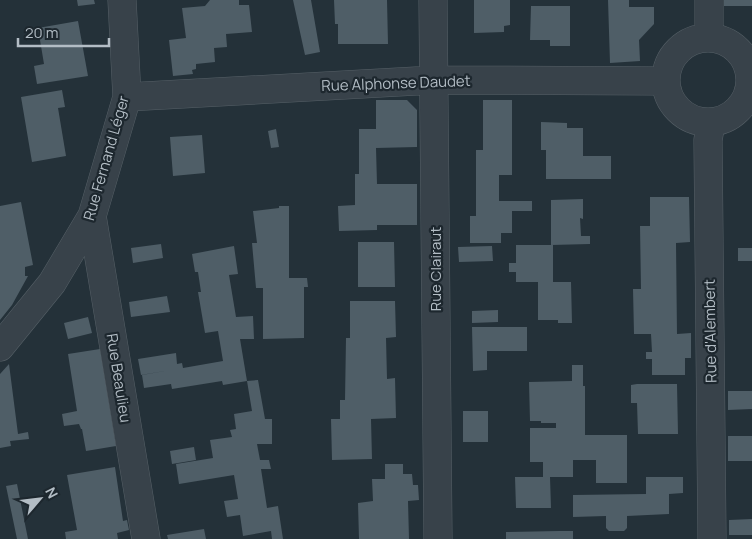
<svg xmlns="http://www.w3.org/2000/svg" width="752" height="539" font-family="Manrope,sans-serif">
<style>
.building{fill:#4f5e67}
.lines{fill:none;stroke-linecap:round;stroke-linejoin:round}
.minor-casing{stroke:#566067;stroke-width:29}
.minor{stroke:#38424a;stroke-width:28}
.labels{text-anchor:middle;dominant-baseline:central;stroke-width:4.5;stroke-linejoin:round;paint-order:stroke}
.street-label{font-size:15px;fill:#b3bdc5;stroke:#1d272e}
</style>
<rect width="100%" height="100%" fill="#243139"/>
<path class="building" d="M77,0H94L95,4L78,6Z
M210,0H239V5H249L252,32L226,34L227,47L214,48L215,62L196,64V69L192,70L193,74L173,76L169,40L186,38L182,8L205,6Z
M293,0H311L320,52L305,55Z
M334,0H387L388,44H338V24H335Z
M474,0H510V25L504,26V32L474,33Z
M608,0H629V7H654V24L639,40L640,61L610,63Z
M724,0H752V6H724Z
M531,6H570V46H550V40H530Z
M78,21L88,76L37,84L34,66L44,64L38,28Z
M62,90L65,107L58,108L66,156L32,162L21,97Z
M376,100H407L417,110V147L376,148L377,184H417V225H377V230L339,231L338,206L355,205V174H359V129H376Z
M483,100H512V175H499V201H532V211H512V233H501V243H470V216H476V150H483Z
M541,122L567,123V128H583V156H611V179H546V150H541Z
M276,129L279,147L271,148L268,131Z
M202,135L205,173L173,176L170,137Z
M650,197H689L690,242L676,243L677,334L691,333V358H685V375H652V359H646V352H652L651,334H634L633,289H641L640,226H650Z
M583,199V219L580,218L581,236H590V244L551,245V200Z
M21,202L33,265L25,267V276H28L12,305L0,320V206Z
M279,206H289V278H307L308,287H304V338L263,339V288H256L252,243H257L253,211L279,208Z
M358,242H394L395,287H358Z
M161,244L163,258L133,263L131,248Z
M516,245H553V282H571L572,323H558V320H538V282H516V272H509V263H516Z
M234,246L238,274L229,275L236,317L253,316L254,339H240L247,381L223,385L222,381L172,389L171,384L144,388L142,375L170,370L141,375L138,359L176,353L177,364L182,363L183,368L223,361L218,331L205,333L198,292H201L198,272H195L192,254Z
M492,246L493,261L459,262L458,247Z
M738,248H752V261H738Z
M167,296L170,312L131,317L129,302Z
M350,301H395L396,337L386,338L387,379L395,378L396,418L371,419L372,459L332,460L331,419H340V400H345L346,338H350Z
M498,310V322L472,323V311Z
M88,317L92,333L68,339L64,323Z
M472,327H527V351H487V370L473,371Z
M100,349L116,446L86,451L82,429H81L79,424L64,426L62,414L77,411L68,354Z
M9,364L18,434L28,432L29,439L10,441L11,446L0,448V374Z
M572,365H583V386H585V435H627V483H596V460H573V477H550L551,508H516L515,477H543V462H530V428H556V423H541V421H530L529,382L572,381Z
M258,380L265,419H272V444H257L260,460H269L271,469H261L267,508L278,506L283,539H272L271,531L243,536L240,515L227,517L224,501L238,499L234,475L179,484L176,464L213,458L210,440L232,437L230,430L236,429L234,414L252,411L247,381Z
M637,384H677L678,434H638L637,403H631V385Z
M728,391H752V409L728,410Z
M463,411H488V442H463Z
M728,436H752V461H728Z
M194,447L196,460L172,464L170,451Z
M385,464H403V474H412L413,485H418L419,500L408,501L409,539H359L358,503L373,501L372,479H385Z
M115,467L123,521L127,520L129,530L117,533L118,539H66L65,532L77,530L67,475Z
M646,477H683V493L669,494V514L627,516V528L624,531H609L606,528V516L573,517V495L646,494Z
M17,484L28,539H17L6,486Z
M752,519V535H729V520Z
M204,529L206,539H168L167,535Z
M559,531H573V539H506V532Z"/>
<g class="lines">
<g class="minor-casing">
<path id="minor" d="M433,0L438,539
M709,0V37
M666 80a42 42 0 1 1 84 0a42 42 0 1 1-84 0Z
M127,97L434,80L666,81
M711,122L708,140L712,539
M92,216L146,539
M0,347L52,283L92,216L127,97L122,0"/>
</g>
<use href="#minor" class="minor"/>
</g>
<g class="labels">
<g class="street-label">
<text transform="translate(396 83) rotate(-2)">Rue Alphonse Daudet</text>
<text transform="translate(106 158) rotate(-74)">Rue Fernand Léger</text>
<text transform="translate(435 269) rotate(-90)">Rue Clairaut</text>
<text transform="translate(710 331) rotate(-91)">Rue d'Alembert</text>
<text transform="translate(119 378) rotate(81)">Rue Beaulieu</text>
</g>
</g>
<g transform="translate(40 499) rotate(62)" stroke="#1d272e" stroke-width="4" paint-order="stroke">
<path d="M0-4L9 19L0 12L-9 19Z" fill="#b3bdc5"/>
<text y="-8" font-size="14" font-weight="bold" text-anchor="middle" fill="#b3bdc5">N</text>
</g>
<path d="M18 38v8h91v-8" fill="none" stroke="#b3bdc5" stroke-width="2.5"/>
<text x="25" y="38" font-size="15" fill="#b3bdc5" stroke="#1d272e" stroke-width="4" paint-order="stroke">20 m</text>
</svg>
